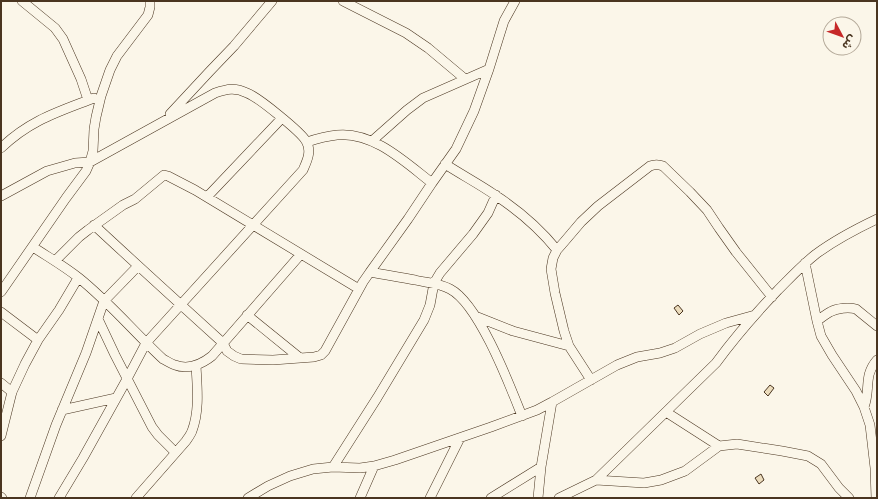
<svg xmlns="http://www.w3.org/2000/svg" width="878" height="499" font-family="'Times New Roman','Noto Sans Arabic',serif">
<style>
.building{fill:#ecdcbc;stroke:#4a3520}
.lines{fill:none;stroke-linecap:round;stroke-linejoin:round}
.minor-casing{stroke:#4a3520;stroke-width:10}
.minor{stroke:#fbf6e9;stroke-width:9}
</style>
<rect width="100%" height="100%" fill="#fbf6e9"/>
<path class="building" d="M678,305L683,311L679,315L674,308Z
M770,385L774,388L768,396L764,392Z
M761,474L764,480L759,484L755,478Z"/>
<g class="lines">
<g class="minor-casing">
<path id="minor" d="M22,1L55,28L63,39L81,79L88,100
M343,1L406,33L428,48L465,79
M170,114L210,71L234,46L272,1
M372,141L407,110L423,98L489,69
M307,142C316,139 327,136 337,135C373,131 406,163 432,183
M1,148C30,120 58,112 94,98
M445,164C462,175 479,184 495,195C518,210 540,229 557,250
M1,196L47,171L75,163L90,162L215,93C227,89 235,87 247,93C258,97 301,132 306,141C312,151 307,161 303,170L146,343L127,379L83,458L59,498
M207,197L282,118
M94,225C137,265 180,304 223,343L227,351L234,356L241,359L273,360L314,357L321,355L325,351L363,282L370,272C385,275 400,277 415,280C427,283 439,283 450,289C479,304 510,386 522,416
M33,247C48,257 64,266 79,278C109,302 135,333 163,359C167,361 171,364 175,365C188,370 202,364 212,356L301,254
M55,261L79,237L88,230L123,205L135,199L164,175L168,176L195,190L359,289
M805,263L817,321L821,336L832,355L856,391L864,407L870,425L875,468L876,498
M370,272L408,219L432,183L456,149L474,111L489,69L504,21L515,1
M1,292L66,198L86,171L90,162L93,151L94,129L96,117L101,96L110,70L117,56L148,15L150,7V1
M1,312L38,340
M247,315L300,358
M475,316L513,331L569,346
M98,319L115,355L152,427L158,435L175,452
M817,321C821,318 826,314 830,312C837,308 849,307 856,309L877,326
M591,380L569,346L564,331L555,293L551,269L553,258L557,250L564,242L581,222L598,206L650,166C655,164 658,164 663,166L690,192L707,210L719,228L736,252L772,297
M1,383L12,392
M864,407C871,389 863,376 877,360
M62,410L116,398
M666,412L719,446
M1,436L12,392L25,364L38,340L59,310L78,278
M333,467L377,398L424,320L430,305L434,283L440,273L473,234L488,213L496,195
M596,480L644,483L661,480L685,471L719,446L737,444L782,451L808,456L821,464L839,488L849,498
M1,497L2,498
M30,498L56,425L86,353L104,301L138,266
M136,498L186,441C188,438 191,434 192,431C200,410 197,386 196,365
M248,498L268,486L290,476L313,469L333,467L360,468L374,466L395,460L491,427L537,410L552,402L617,365L637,357L660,353L675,348L700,334L726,323L755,315
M360,498L374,466
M430,498L460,438
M491,498L541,467
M538,498L541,467L552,402
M559,498L596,480L716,363C735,337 756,313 778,290C790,278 802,265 816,254C835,240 856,229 877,219"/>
</g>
<use href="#minor" class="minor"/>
</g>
<rect width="878" height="499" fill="none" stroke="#4a3520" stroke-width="4"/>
<g transform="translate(842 36) rotate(131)"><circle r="19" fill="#fbf6e9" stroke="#b4a999"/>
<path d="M0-3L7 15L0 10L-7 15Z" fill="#c62828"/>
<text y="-6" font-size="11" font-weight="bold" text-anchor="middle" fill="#4a3520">ش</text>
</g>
</svg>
